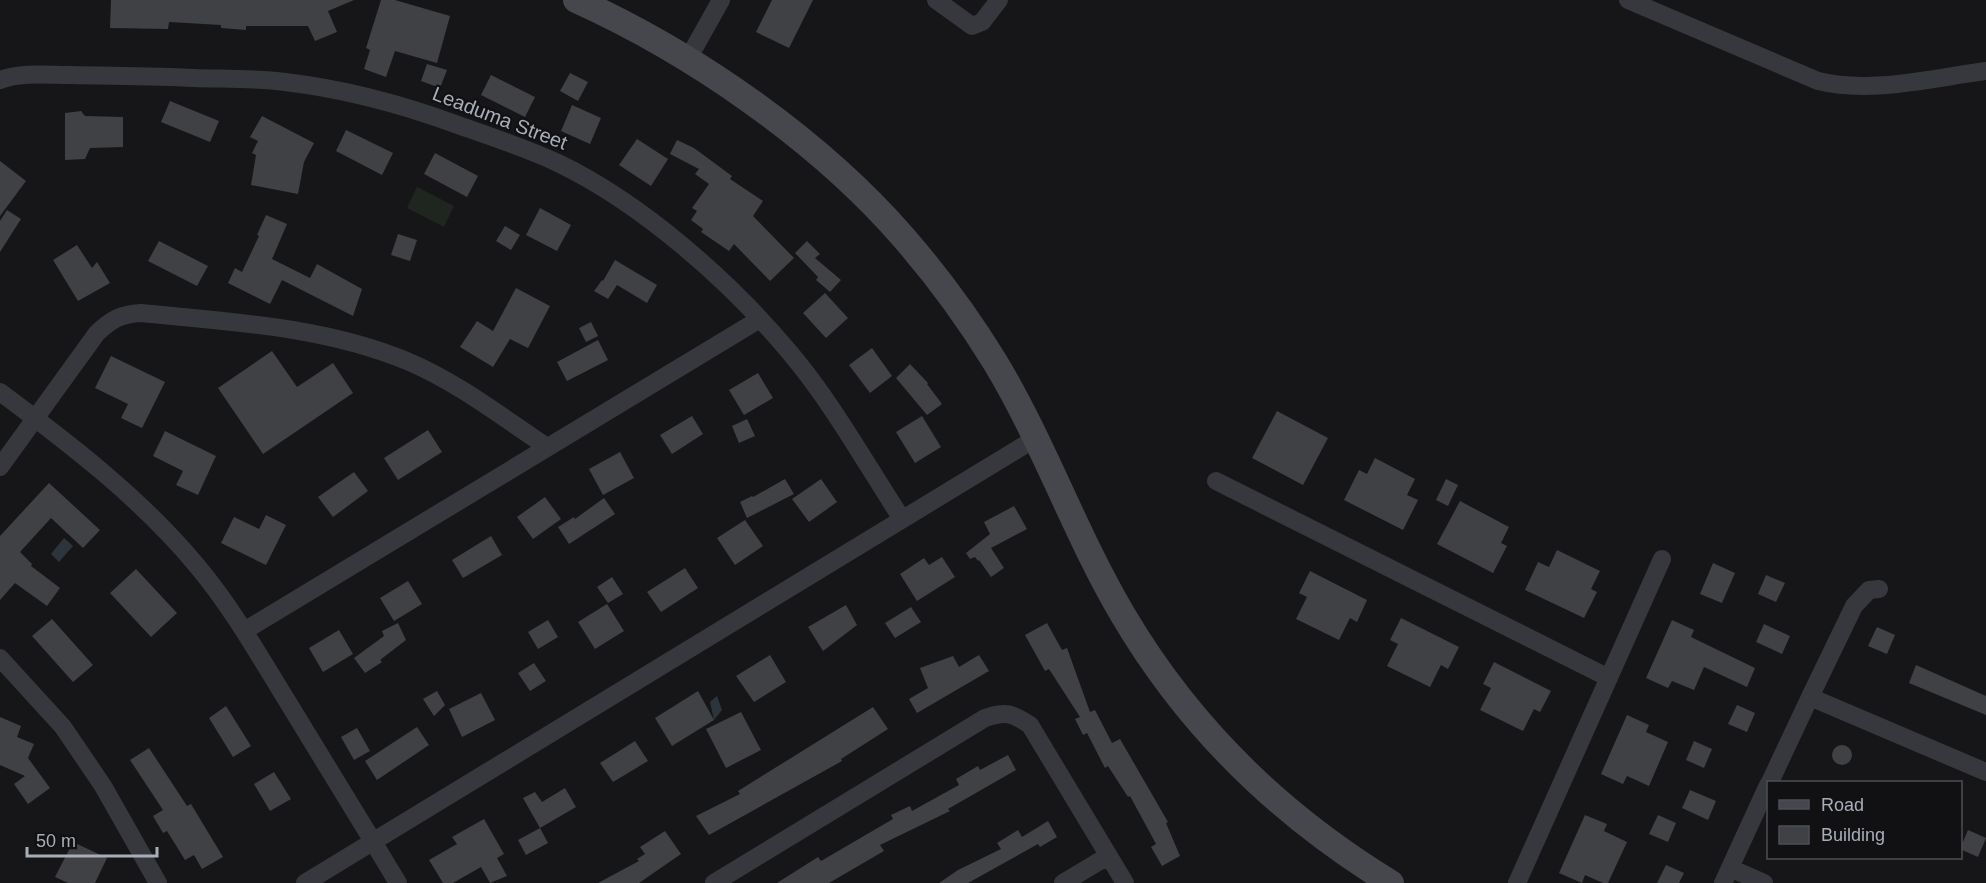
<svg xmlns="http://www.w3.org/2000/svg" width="1986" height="883" font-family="Helvetica,sans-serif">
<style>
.green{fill:#1e261f}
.water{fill:#2c353c}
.building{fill:#404145}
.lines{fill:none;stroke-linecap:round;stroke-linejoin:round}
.street{stroke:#37383d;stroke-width:18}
.secondary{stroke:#45474d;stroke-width:26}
.labels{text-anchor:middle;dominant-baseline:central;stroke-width:4.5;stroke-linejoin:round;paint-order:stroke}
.street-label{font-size:20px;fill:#a8adb8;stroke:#111113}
</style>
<rect width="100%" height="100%" fill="#161618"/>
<path class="green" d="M417,187L454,206L444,227L407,208Z"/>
<path class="water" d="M64,538L73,546L59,562L51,554Z
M717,696L722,710L714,720L710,702Z"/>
<path class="building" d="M111,0H354L328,11L337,32L315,41L308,26H246V30L221,28V25L169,22L168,29L110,28Z
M381,0H395L450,16L437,63L395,51L386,77L364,69L370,50L366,48Z
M772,0H813L789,48L756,32Z
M427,64L447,70L440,88L421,81Z
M570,73L588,82L578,101L560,91Z
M491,75L535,97L525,117L481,95Z
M170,101L219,121L210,142L161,122Z
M572,105L601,118L590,144L561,131Z
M81,111L85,116L123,117V147L90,148L85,159L65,160V113Z
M262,116L314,143L304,162L298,194L251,185L256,155L252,153L258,141L250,137Z
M346,130L393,153L382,175L336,151Z
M637,139L668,159L651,186L619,165Z
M677,140L694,148L732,176L730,179L763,201L753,216L794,258L770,281L734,244L729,251L701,232L703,229L691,220L697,211L692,208L709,184L695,174L699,169L670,154Z
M435,153L478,176L467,197L424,174Z
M0,161L26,181L0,216Z
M540,208L571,225L557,251L526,235Z
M7,210L21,219L0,252V221Z
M266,215L287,224L272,259L310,278L317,264L362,289L353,316L282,280L270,304L228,283L235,268L242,272L259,236L257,235Z
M505,226L520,235L511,250L496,241Z
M398,234L417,240L410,261L391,255Z
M159,241L208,266L197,286L148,261Z
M807,241L820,254L815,258L841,280L830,292L816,280L818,277L795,253Z
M77,245L92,268L97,262L110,283L78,301L53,260Z
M615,260L657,285L647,303L617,285L608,299L594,291L602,280L603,281Z
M516,288L550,306L528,348L510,339L493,367L460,347L477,321L493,331Z
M825,293L848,318L826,338L803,313Z
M591,322L598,336L586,342L579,328Z
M598,340L608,360L567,381L557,362Z
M872,348L892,376L870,393L849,365Z
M272,351L297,387L333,363L353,393L263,454L218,388Z
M111,356L165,382L142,428L121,418L128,404L95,388Z
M910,364L928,383L927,384L942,404L927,415L896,378Z
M758,373L773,398L744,415L729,390Z
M1277,411L1328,438L1303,485L1252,458Z
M692,416L703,434L672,454L660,435Z
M922,416L941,447L915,463L896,432Z
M747,419L755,436L739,443L732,426Z
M428,430L442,452L398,480L384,458Z
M165,431L216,456L198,495L176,485L183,471L153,456Z
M620,452L634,478L603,495L589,469Z
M1375,458L1415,479L1407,495L1418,500L1403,530L1344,500L1359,470L1367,474Z
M354,472L368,491L333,517L318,497Z
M785,479L794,494L747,518L740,502L752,496L753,497Z
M821,479L837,502L809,522L792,499Z
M1446,479L1458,485L1448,506L1436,500Z
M49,483L100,530L83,548L51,518L20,552L32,564L31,566L60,588L47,606L15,583L0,600V536Z
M545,497L561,519L533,539L517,517Z
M604,498L615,514L569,544L558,527L574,517L575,519Z
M1460,501L1509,527L1501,543L1507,546L1493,573L1437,544Z
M1014,506L1027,529L991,548L1004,568L991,577L979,560L978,561L975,557L970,559L966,553L990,534L984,522Z
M266,515L286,525L266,565L221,543L234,517L259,529Z
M745,520L763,546L735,565L717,538Z
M491,536L502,555L463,578L452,560Z
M1557,550L1600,571L1591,589L1597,592L1584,618L1525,590L1538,562L1549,567Z
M942,557L955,577L917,601L900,574L924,558L929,565Z
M1713,563L1735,573L1722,603L1700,594Z
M685,568L698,588L661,612L647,592Z
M136,569L177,613L151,637L110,593Z
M1310,571L1367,600L1357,622L1350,618L1339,640L1296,619L1307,597L1299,593Z
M1766,575L1785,583L1776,602L1758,594Z
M612,577L623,594L608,603L597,587Z
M408,581L422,604L394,621L380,598Z
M607,604L624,631L595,649L578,622Z
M846,605L857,625L823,651L808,627Z
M911,607L921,622L895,638L885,623Z
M1401,618L1459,647L1448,669L1441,665L1430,687L1387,666L1398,644L1390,640Z
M52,619L93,665L73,682L32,636Z
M548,620L558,637L538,649L528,632Z
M1672,620L1694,630L1691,637L1755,668L1747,687L1704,667L1694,690L1672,681L1668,688L1646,678Z
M398,623L406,640L380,660L382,662L365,673L354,658L384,636L382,631Z
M1047,623L1062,650L1067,648L1090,712L1095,710L1112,743L1120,739L1168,822L1166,823L1180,856L1162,866L1151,847L1156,844L1130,796L1128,797L1108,766L1105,768L1087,733L1083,735L1075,719L1080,717L1049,669L1045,671L1025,635Z
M1764,624L1790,636L1782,654L1756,642Z
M1877,627L1895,635L1887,654L1868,646Z
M339,630L353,654L323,672L309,648Z
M770,655L786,682L754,702L736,676Z
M979,655L989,671L917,713L909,699L928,688L920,668L953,656L959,667Z
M1494,662L1551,691L1540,712L1534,709L1523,731L1480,710L1491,688L1483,684Z
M534,663L546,681L530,691L518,673Z
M1916,665L1986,696V715L1909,683Z
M437,691L445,705L434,716L423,699Z
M698,691L714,720L672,746L655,718Z
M481,693L495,720L462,737L449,709Z
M1737,705L1755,713L1747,732L1728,724Z
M226,706L251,746L233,757L209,718Z
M873,707L888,729L841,759L842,761L709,835L696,816L740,794L738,791Z
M741,712L761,750L726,768L706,729Z
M1627,715L1649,725L1646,732L1668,742L1649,786L1627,776L1623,784L1601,774Z
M0,717L21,726L17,737L34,744L28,758L50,788L28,804L14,784L25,776L0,765Z
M417,727L429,745L377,780L365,761Z
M357,728L370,751L354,760L341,737Z
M635,741L648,761L613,782L600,763Z
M1694,741L1712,749L1704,768L1686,760Z
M1832 755a10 10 0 1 1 20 0a10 10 0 1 1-20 0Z
M149,748L187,806L191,804L223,857L202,869L194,855L185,860L167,831L163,833L153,816L163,810L130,760Z
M1008,755L1016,770L948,809L950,811L880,845L884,851L829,883H777L818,857L821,861L893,819L891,815L910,806L912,811L959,785L956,779L978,766L980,770Z
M274,772L291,799L270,811L254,784Z
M565,788L576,807L540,828L523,798L535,792L542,802Z
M1690,790L1716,801L1708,820L1682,808Z
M1585,815L1607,824L1604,831L1627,842L1608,883H1603L1585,875L1582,883L1559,873Z
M1658,815L1676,823L1668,842L1649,834Z
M484,819L504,854L497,858L507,876L490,883L481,867L453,883H443L429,860L457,844L452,837Z
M1048,821L1057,837L1040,847L1038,844L968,883H939L958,870L1001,849L997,843L1018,830L1022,837Z
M540,828L548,843L526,855L518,840Z
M1968,830L1986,838L1978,857L1960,849Z
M665,831L681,854L639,883H598L639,861L637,859L645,854L640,847Z
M73,842L107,858L95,883H68L55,877Z
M1666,865L1684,873L1679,883H1657Z"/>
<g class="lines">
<path class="street" d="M936,0L972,26L982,22L999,0
M1628,0L1818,81C1871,94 1932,78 1986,71
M688,59L721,0
M0,80C22,72 47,75 70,75C111,76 152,76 194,78C224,79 255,78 285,82C345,89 401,104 458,125C492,137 526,148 558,163C643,204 731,282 791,354C833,404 866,464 902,519
M0,392C70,444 142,499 198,567C233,609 260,657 289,704C325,763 362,823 398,883
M0,467L97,333C112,319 121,314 141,313C230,322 323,326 407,361C457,382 502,417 547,447
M1216,481L1609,678
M244,631L760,319
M0,658L63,727L103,786L158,883
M1810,697L1854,606L1869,590L1879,589
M1770,782L1810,697L1986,772
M1730,868L1764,883
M305,883L1036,438
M714,883L985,718C1006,711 1012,713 1030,725L1125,883
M1063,883L1108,856
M1517,883L1662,559
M1723,883L1768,785"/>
<path class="secondary" d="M576,0C693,53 819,140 904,238C937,276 968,318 995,362C1044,443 1075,534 1123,615C1189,727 1281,816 1391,883"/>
</g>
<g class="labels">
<g class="street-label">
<text transform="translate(500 118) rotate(21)">Leaduma Street</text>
</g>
</g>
<rect x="1767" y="781" width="195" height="78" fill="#111113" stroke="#4d4f55" stroke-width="1.5"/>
<rect x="1779" y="800" width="30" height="9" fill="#45474d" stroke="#4d4f55" stroke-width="1.5"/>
<text x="1821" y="811" font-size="18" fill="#a8adb8">Road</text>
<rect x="1779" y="826" width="30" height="18" fill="#404145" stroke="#4d4f55" stroke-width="1.5"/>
<text x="1821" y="841" font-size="18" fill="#a8adb8">Building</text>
<path d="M27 847v9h130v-9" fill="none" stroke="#a8adb8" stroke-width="3"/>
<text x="36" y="847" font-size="18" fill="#a8adb8" stroke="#111113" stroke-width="4.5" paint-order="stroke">50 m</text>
</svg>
